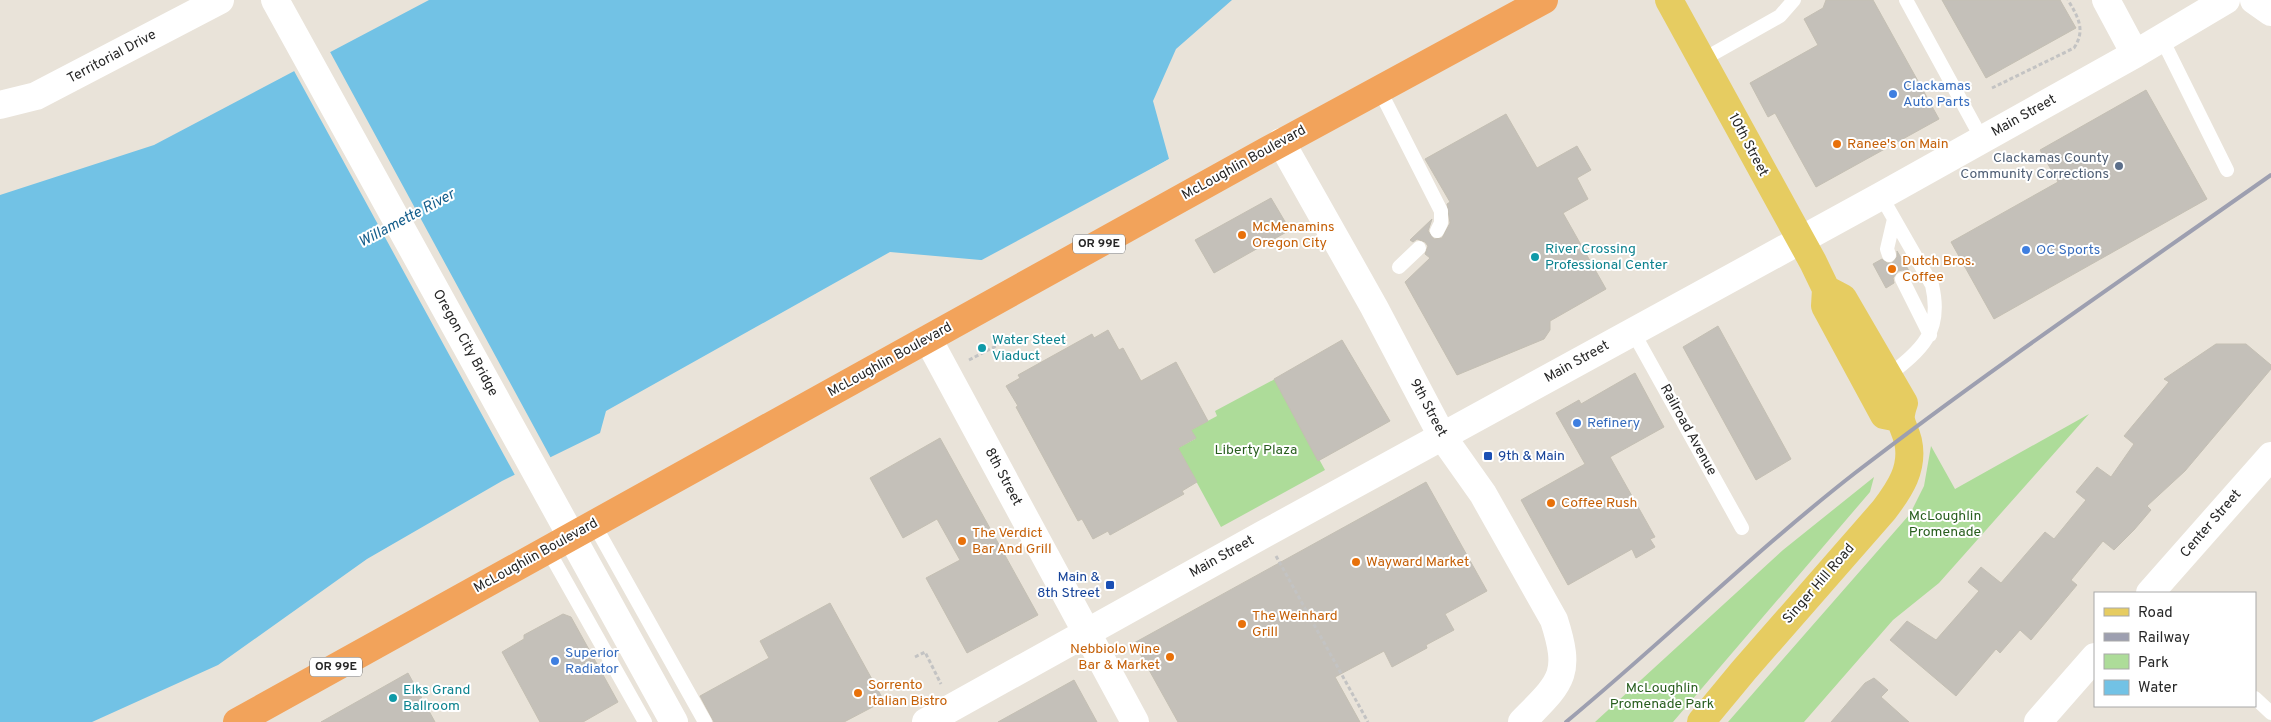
<svg xmlns="http://www.w3.org/2000/svg" width="2271" height="722" font-family="Overpass,sans-serif">
<style>
.green{fill:#addc99}
.water{fill:#72c2e5}
.pier{fill:#e9e3d9}
.building{fill:#c4c0b9;stroke:#c4bfb3}
.lines{fill:none;stroke-linecap:round;stroke-linejoin:round}
.path{stroke:#c3c3c3;stroke-width:3;stroke-dasharray:4 2.5;stroke-linecap:butt}
.lane{stroke:#fff;stroke-width:14}
.street{stroke:#fff;stroke-width:28}
.secondary{stroke:#fff;stroke-width:28}
.primary{stroke:#e6cc61;stroke-width:28}
.highway{stroke:#f2a35b;stroke-width:28}
.rail{stroke:#9d9fb0;stroke-width:4}
.shop-dot{fill:#3f7fe0;stroke:#fff;stroke-width:2}
.food-dot{fill:#e8710a;stroke:#fff;stroke-width:2}
.service-dot{fill:#5c6f8a;stroke:#fff;stroke-width:2}
.culture-dot{fill:#0f9aa8;stroke:#fff;stroke-width:2}
.transit-dot{fill:#1a4fb4;stroke:#fff;stroke-width:2}
.labels{text-anchor:middle;dominant-baseline:central;stroke-width:4;stroke-linejoin:round;paint-order:stroke}
.shield{fill:#fff;stroke:#686868;stroke-width:1}
.shield-label{font-size:12px;font-weight:bold;fill:#272727}
.street-label{font-size:14px;fill:#272727;stroke:#fff}
.shop-label{font-size:14px;fill:#366cbe;stroke:#fff;text-anchor:start}
.food-label{font-size:14px;fill:#c56008;stroke:#fff;text-anchor:start}
.service-label{font-size:14px;fill:#4e5e75;stroke:#fff;text-anchor:end}
.culture-label{font-size:14px;fill:#0d838f;stroke:#fff;text-anchor:start}
.park-label{font-size:14px;fill:#285e1e;stroke:#fff}
.transit-label{font-size:14px;fill:#164399;stroke:#fff;text-anchor:start}
.water-label{font-size:15px;font-style:italic;fill:#165f8c;stroke:#fff}
</style>
<rect width="100%" height="100%" fill="#e9e3d9"/>
<path class="green" d="M1275,379L1325,470L1221,527L1178,448L1195,439L1191,430L1217,416L1215,411Z
M2089,414L1939,583L1893,620L1804,722H1728L1910,514L1924,486L1931,446L1955,489Z
M1874,477L1870,492L1673,722H1595L1783,550Z"/>
<path class="water" d="M429,0H1232L1176,49L1153,101L1169,159L992,261L890,252L606,411L600,433L502,481L367,559L218,665L92,722H0V195L154,145Z"/>
<path class="pier" d="M329,50L552,460L516,477L293,69Z
M1171,158L1170,161L993,263L978,262Z"/>
<path class="building" d="M1826,0H1873L1939,119L1816,187L1775,113L1768,117L1750,83L1818,45L1804,19L1823,8Z
M1942,0H2060L2076,28L1986,78Z
M2146,90L2207,199L1994,319L1951,242L2058,182L2040,150Z
M1506,114L1537,168L1577,146L1591,170L1577,178L1588,199L1563,213L1606,289L1550,321V330L1544,339L1457,375L1405,282L1430,258L1425,254L1428,246L1425,242L1417,239L1413,242L1410,240L1432,219L1428,231L1434,239L1442,238L1450,223L1447,204L1450,202L1425,159Z
M1271,198L1290,230L1214,273L1195,240Z
M1897,251L1911,274L1903,270L1898,271L1893,278L1894,283L1886,288L1873,264L1882,259L1887,263H1892L1897,257Z
M1718,326L1791,459L1756,480L1683,347Z
M1108,330L1119,350L1123,348L1141,381L1176,362L1208,421L1191,430L1196,438L1178,448L1197,482L1182,491L1184,494L1110,535L1108,531L1093,539L1082,519L1078,521L1016,407L1018,406L1006,386L1020,378L1018,375L1092,334L1094,338Z
M1342,340L1390,421L1318,461L1274,379Z
M2216,344H2246L2271,365V369L2185,471L2147,506L2151,510L2134,530L2114,550L2103,541L2071,580L2077,585L2031,640L2020,630L2000,653L1996,649L1956,696L1890,640L1907,621L1936,640L1979,591L1968,582L1981,567L2001,583L2045,532L2054,539L2086,500L2076,492L2097,467L2111,477L2134,444L2124,436L2169,382L2164,379Z
M1635,373L1664,427L1610,457L1655,537L1650,539L1655,547L1636,558L1632,549L1568,585L1521,500L1585,464L1556,413L1579,400L1581,404Z
M940,438L1038,615L967,653L926,578L960,560L937,519L903,538L870,478Z
M1426,482L1487,591L1445,614L1454,630L1426,645L1427,648L1392,667L1384,651L1335,677L1360,722H1178L1134,643Z
M830,603L884,701L844,722H714L700,696L769,658L760,641Z
M563,614L571,617L618,702L583,722H540L502,652L524,639V635Z
M408,673L435,722H321Z
M1874,678L1888,690L1881,697L1909,722H1831L1865,683Z
M1074,680L1097,722H998L1056,690Z"/>
<g class="lines">
<path class="path" d="M1992,88L2074,48C2086,30 2078,17 2068,0
M969,360L998,345
M1276,556L1368,722
M915,657L925,652L941,684"/>
<path class="lane" d="M1906,0L1982,139
M2162,39L2227,170
M1702,60L1780,16L1794,0
M1379,89L1441,211V223L1437,231
M1881,196L1932,285C1943,332 1922,349 1888,376
M1889,255L1887,249L1894,219
M1399,267L1419,248
M1902,279L1930,335
M1633,332L1742,528
M594,524L705,722
M548,550L645,722
M2255,698L2271,713"/>
<path class="street" d="M2254,0L2271,12
M0,105L36,96L220,0
M1281,142L1374,307L1442,436
M928,339L1135,722
M2150,593L2271,456
M2038,722L2095,657"/>
<path class="secondary" d="M275,0L674,722
M2106,0L2135,54
M1442,436L1483,494L1554,620C1572,676 1561,682 1522,722
M926,722L1264,534L1881,196L2135,54L2226,0"/>
<path class="primary" d="M1669,0L1813,262L1826,289L1825,306L1884,415L1899,418
M1701,722L1744,670L1884,510C1900,489 1914,468 1908,441C1903,422 1897,423 1904,403L1843,298L1826,289"/>
<path class="highway" d="M237,722L1268,150L1544,0"/>
<path class="rail" d="M1566,722C1664,641 1755,551 1855,473C1990,369 2132,273 2271,175"/>
</g>
<g class="shop-dot">
<circle cx="1893" cy="94" r="5"/>
<circle cx="2026" cy="250" r="5"/>
<circle cx="1577" cy="423" r="5"/>
<circle cx="555" cy="661" r="5"/>
</g>
<g class="food-dot">
<circle cx="1837" cy="144" r="5"/>
<circle cx="1242" cy="235" r="5"/>
<circle cx="1892" cy="269" r="5"/>
<circle cx="1551" cy="503" r="5"/>
<circle cx="962" cy="541" r="5"/>
<circle cx="1356" cy="562" r="5"/>
<circle cx="1242" cy="624" r="5"/>
<circle cx="1170" cy="657" r="5"/>
<circle cx="858" cy="693" r="5"/>
</g>
<circle class="service-dot" cx="2119" cy="166" r="5"/>
<g class="culture-dot">
<circle cx="1535" cy="257" r="5"/>
<circle cx="982" cy="348" r="5"/>
<circle cx="393" cy="698" r="5"/>
</g>
<g class="transit-dot">
<rect x="1483" y="451" width="10" height="10" rx="2.5"/>
<rect x="1105" y="580" width="10" height="10" rx="2.5"/>
</g>
<g class="labels">
<g class="shield">
<rect x="1073" y="234.5" width="52" height="19" rx="4"/>
<rect x="310" y="657.5" width="52" height="19" rx="4"/>
</g>
<g class="shield-label">
<text x="1099" y="244">OR 99E</text>
<text x="336" y="667">OR 99E</text>
</g>
<g class="street-label">
<text transform="translate(112 57) rotate(-28)">Territorial Drive</text>
<text transform="translate(2024 116) rotate(-29)">Main Street</text>
<text transform="translate(1748 145) rotate(62)">10th Street</text>
<text transform="translate(1244 163) rotate(-29)">McLoughlin Boulevard</text>
<text transform="translate(465 343) rotate(61)">Oregon City Bridge</text>
<text transform="translate(890 360) rotate(-29)">McLoughlin Boulevard</text>
<text transform="translate(1577 362) rotate(-29)">Main Street</text>
<text transform="translate(1428 408) rotate(62)">9th Street</text>
<text transform="translate(1688 430) rotate(61)">Railroad Avenue</text>
<text transform="translate(1003 477) rotate(62)">8th Street</text>
<text transform="translate(2211 524) rotate(-49)">Center Street</text>
<text transform="translate(536 556) rotate(-29)">McLoughlin Boulevard</text>
<text transform="translate(1222 557) rotate(-29)">Main Street</text>
<text transform="translate(1819 584) rotate(-49)">Singer Hill Road</text>
</g>
<g class="shop-label">
<text x="1903" y="86">Clackamas<tspan x="1903" dy="16">Auto Parts</tspan></text>
<text x="2036" y="250">OC Sports</text>
<text x="1587" y="423">Refinery</text>
<text x="565" y="653">Superior<tspan x="565" dy="16">Radiator</tspan></text>
</g>
<g class="food-label">
<text x="1847" y="144">Ranee's on Main</text>
<text x="1252" y="227">McMenamins<tspan x="1252" dy="16">Oregon City</tspan></text>
<text x="1902" y="261">Dutch Bros.<tspan x="1902" dy="16">Coffee</tspan></text>
<text x="1561" y="503">Coffee Rush</text>
<text x="972" y="533">The Verdict<tspan x="972" dy="16">Bar And Grill</tspan></text>
<text x="1366" y="562">Wayward Market</text>
<text x="1252" y="616">The Weinhard<tspan x="1252" dy="16">Grill</tspan></text>
<text x="1160" y="649" text-anchor="end">Nebbiolo Wine<tspan x="1160" dy="16">Bar &amp; Market</tspan></text>
<text x="868" y="685">Sorrento<tspan x="868" dy="16">Italian Bistro</tspan></text>
</g>
<g class="service-label">
<text x="2109" y="158">Clackamas County<tspan x="2109" dy="16">Community Corrections</tspan></text>
</g>
<g class="culture-label">
<text x="1545" y="249">River Crossing<tspan x="1545" dy="16">Professional Center</tspan></text>
<text x="992" y="340">Water Steet<tspan x="992" dy="16">Viaduct</tspan></text>
<text x="403" y="690">Elks Grand<tspan x="403" dy="16">Ballroom</tspan></text>
</g>
<g class="park-label">
<text x="1256" y="450">Liberty Plaza</text>
<text x="1945" y="516">McLoughlin<tspan x="1945" dy="16">Promenade</tspan></text>
<text x="1662" y="688">McLoughlin<tspan x="1662" dy="16">Promenade Park</tspan></text>
</g>
<g class="transit-label">
<text x="1498" y="456">9th &amp; Main</text>
<text x="1100" y="577" text-anchor="end">Main &amp;<tspan x="1100" dy="16">8th Street</tspan></text>
</g>
<g class="water-label">
<text transform="translate(407 219) rotate(-28)">Willamette River</text>
</g>
</g>
<rect x="2094" y="592" width="162" height="115" fill="#ffffff" stroke="#a9a9a9"/>
<rect x="2104" y="608" width="25" height="8" fill="#e6cc61" stroke="#a9a9a9"/>
<text x="2138" y="617" font-size="15" fill="#272727">Road</text>
<rect x="2104" y="633" width="25" height="8" fill="#9d9fb0" stroke="#a9a9a9"/>
<text x="2138" y="642" font-size="15" fill="#272727">Railway</text>
<rect x="2104" y="654" width="25" height="15" fill="#addc99" stroke="#a9a9a9"/>
<text x="2138" y="667" font-size="15" fill="#272727">Park</text>
<rect x="2104" y="680" width="25" height="15" fill="#72c2e5" stroke="#a9a9a9"/>
<text x="2138" y="692" font-size="15" fill="#272727">Water</text>
</svg>
